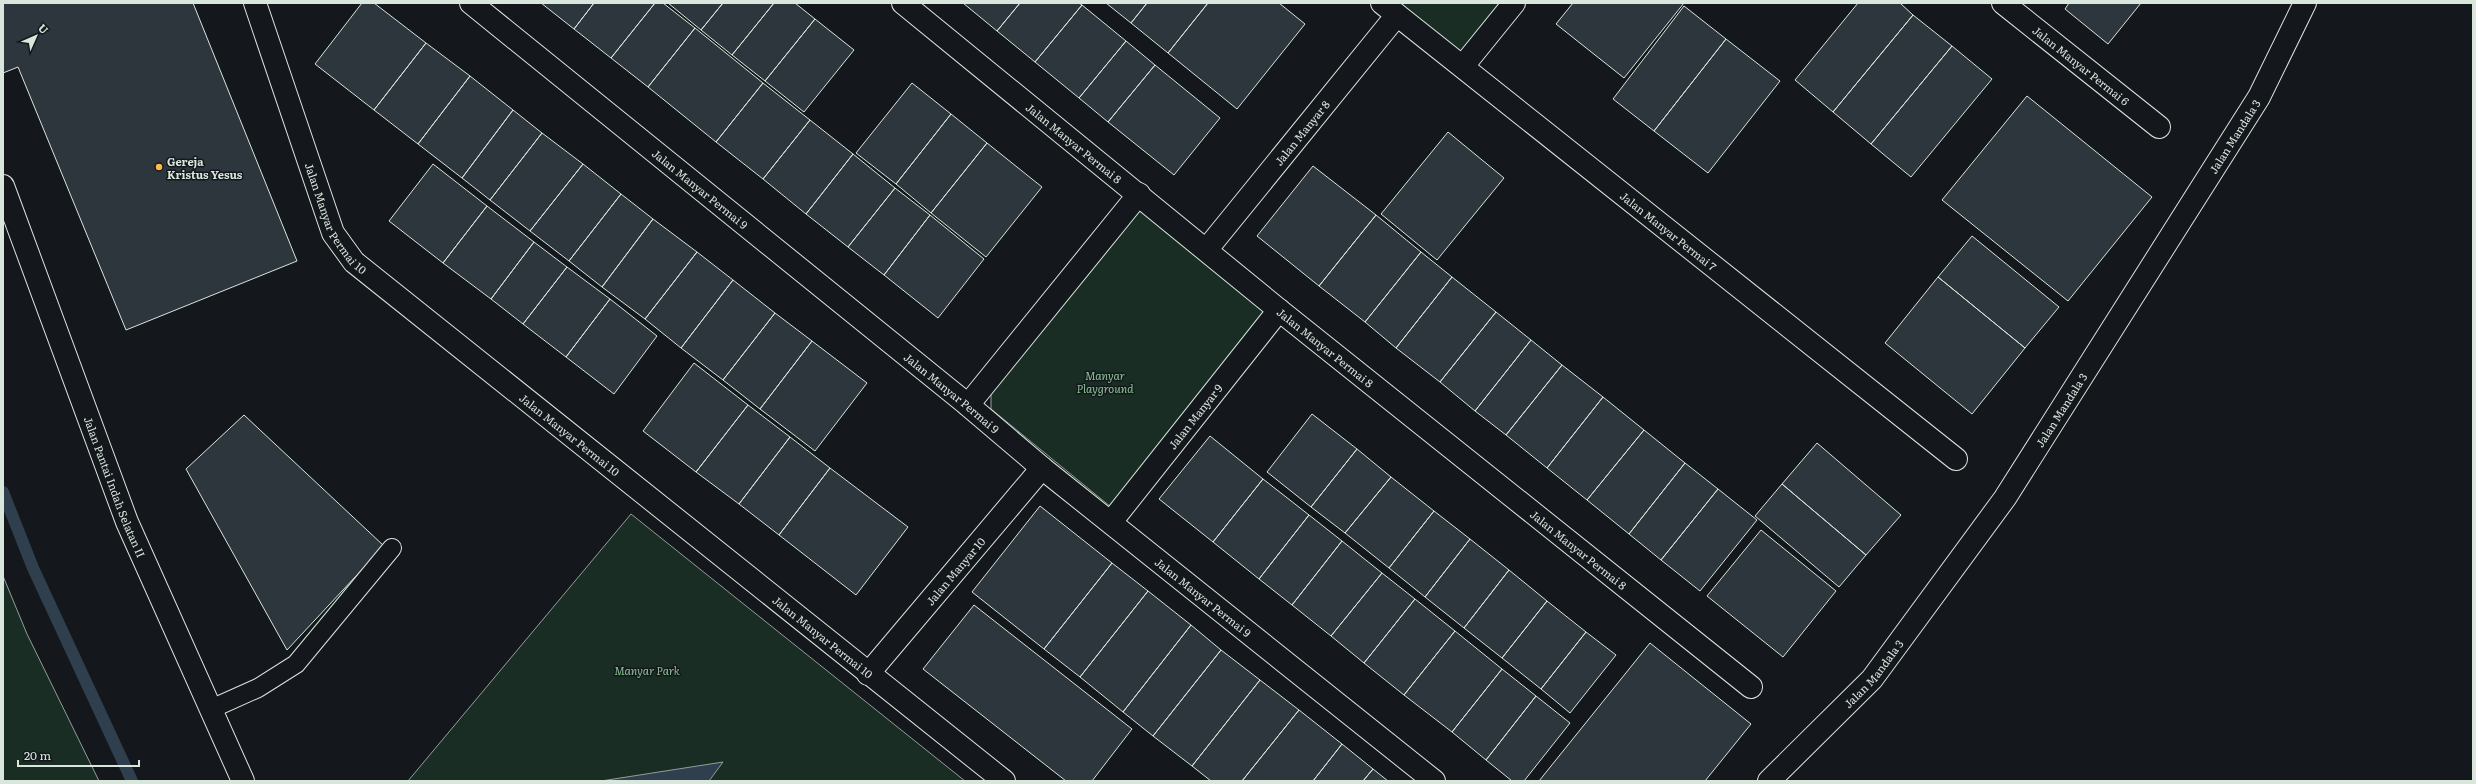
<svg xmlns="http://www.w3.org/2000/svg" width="2476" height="784" font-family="Literata,serif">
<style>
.green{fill:#1a2d24;stroke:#939e99}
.water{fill:#2f3f4d;stroke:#939e99}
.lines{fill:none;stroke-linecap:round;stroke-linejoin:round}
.stream{stroke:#2f3f4d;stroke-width:12}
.building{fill:#2c363c;stroke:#d8e6dc}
.lane-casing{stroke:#d8e6dc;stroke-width:20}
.street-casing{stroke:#d8e6dc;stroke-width:24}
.lane{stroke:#14181c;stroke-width:18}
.street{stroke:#14181c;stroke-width:22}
.poi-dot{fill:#ffb74d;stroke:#14181c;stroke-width:1.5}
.labels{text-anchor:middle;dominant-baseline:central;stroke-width:3;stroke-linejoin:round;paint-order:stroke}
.street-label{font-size:11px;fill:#d8e6dc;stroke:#14181c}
.poi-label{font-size:11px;font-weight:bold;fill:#d8e6dc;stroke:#14181c;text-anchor:start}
.park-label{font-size:11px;font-style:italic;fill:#8ac095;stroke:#14181c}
</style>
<rect width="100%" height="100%" fill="#14181c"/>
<path class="green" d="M1383,3H1514L1463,66Z
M1141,205L1269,310L1111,507L991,409V388Z
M631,514L965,781H408Z
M3,576L27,634L99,781H3Z"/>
<path class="water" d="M723,762L709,781H601Z"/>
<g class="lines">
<path class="stream" d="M3,492L33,568L132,781"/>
</g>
<path class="building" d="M3,3H193L297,261L126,330L18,67L3,73Z
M362,3H374L426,43L374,110L315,64Z
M541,3H594L574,29Z
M594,3H655L611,58L574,29Z
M655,3H663L695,28L648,87L611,58Z
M668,3H723L701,30Z
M723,3H774L732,55L701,30Z
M774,3H795L815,19L765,81L732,55Z
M963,3H1020L997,31Z
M1020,3H1079L1082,5L1035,62L997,31Z
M1106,3H1147L1131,23Z
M1147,3H1208L1168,53L1131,23Z
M1208,3H1279L1305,24L1237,109L1168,53Z
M1573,3H1684L1624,78L1556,24Z
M1858,3H1900L1913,15L1833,112L1795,80Z
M2069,3H2141L2108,44L2065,9Z
M1082,5L1126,41L1079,98L1035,62Z
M1684,6L1726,39L1654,131L1613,99Z
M1913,15L1952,46L1871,144L1833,112Z
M815,19L854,50L804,112L765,81Z
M695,28L763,83L716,142L648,87Z
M1726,39L1780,81L1708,173L1654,131Z
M1126,41L1155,65L1108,122L1079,98Z
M426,43L470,76L418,144L374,110Z
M1952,46L1992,79L1911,177L1871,144Z
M1155,65L1220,118L1174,175L1108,122Z
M470,76L513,110L462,178L418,144Z
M763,83L810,120L763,179L716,142Z
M912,83L951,114L896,184L856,153Z
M2027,96L2152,197L2068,301L1942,200Z
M513,110L542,133L490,200L462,178Z
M951,114L987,143L931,213L896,184Z
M810,120L853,154L806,214L763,179Z
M1448,132L1504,178L1437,260L1381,214Z
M542,133L583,164L530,231L490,200Z
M987,143L1042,187L986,257L931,213Z
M853,154L895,188L848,247L806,214Z
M433,164L487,206L443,263L389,221Z
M583,164L621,194L569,261L530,231Z
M1313,166L1376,215L1319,286L1257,236Z
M895,188L930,215L884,275L848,247Z
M621,194L653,219L602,287L569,261Z
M487,206L534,242L491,299L443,263Z
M930,215L984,259L938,318L884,275Z
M1376,215L1421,252L1365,322L1319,286Z
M653,219L697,252L645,319L602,287Z
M1972,236L2059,307L2025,348L1938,277Z
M534,242L567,267L523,324L491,299Z
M697,252L733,280L681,348L645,319Z
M1421,252L1452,277L1396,348L1365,322Z
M567,267L610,299L566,357L523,324Z
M1452,277L1496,312L1440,382L1396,348Z
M1938,277L2025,348L1972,414L1885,343Z
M733,280L775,313L723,380L681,348Z
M610,299L657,336L614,394L566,357Z
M1496,312L1531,340L1475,411L1440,382Z
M775,313L812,341L760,409L723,380Z
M1531,340L1562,365L1506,435L1475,411Z
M812,341L867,383L815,451L760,409Z
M694,363L748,405L696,472L643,431Z
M1562,365L1603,397L1547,468L1506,435Z
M1603,397L1644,430L1587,500L1547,468Z
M748,405L790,437L739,504L696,472Z
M1312,414L1357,449L1311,507L1267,472Z
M244,415L384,546L287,650L186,469Z
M1644,430L1685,463L1629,534L1587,500Z
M1210,436L1263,479L1213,542L1159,499Z
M790,437L830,468L779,535L739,504Z
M1817,443L1901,515L1866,555L1782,484Z
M1357,449L1391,477L1345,533L1311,507Z
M1685,463L1718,489L1661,560L1629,534Z
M830,468L908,527L856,595L779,535Z
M1391,477L1434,511L1389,568L1345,533Z
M1263,479L1309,515L1259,579L1213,542Z
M1782,484L1866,555L1839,587L1755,516Z
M1718,489L1757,520L1700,591L1661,560Z
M1040,506L1112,563L1044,649L972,592Z
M1434,511L1470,539L1425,597L1389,568Z
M1309,515L1342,541L1292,605L1259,579Z
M1761,530L1836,591L1783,657L1707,596Z
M1470,539L1509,570L1464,628L1425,597Z
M1342,541L1382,573L1331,636L1292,605Z
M1112,563L1148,591L1080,677L1044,649Z
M1509,570L1547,601L1502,658L1464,628Z
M1382,573L1415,599L1364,663L1331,636Z
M1148,591L1191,625L1123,712L1080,677Z
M1415,599L1455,631L1404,695L1364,663Z
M1547,601L1586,632L1541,689L1502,658Z
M974,605L1132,729L1092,781H1066L923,669Z
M1191,625L1221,650L1153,736L1123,712Z
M1455,631L1502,669L1452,732L1404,695Z
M1586,632L1616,655L1570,713L1541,689Z
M1650,643L1751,724L1705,781H1539Z
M1221,650L1260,680L1192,766L1153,736Z
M1502,669L1536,696L1486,760L1452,732Z
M1260,680L1299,710L1242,781H1211L1192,766Z
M1536,696L1570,723L1524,781H1512L1486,760Z
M1299,710L1342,744L1313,781H1242Z
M1342,744L1373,769L1363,781H1313Z
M1373,769L1388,781H1363Z"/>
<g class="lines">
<g class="lane-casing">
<path id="lane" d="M211,709L258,688L296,664L392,548"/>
</g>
<g class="street-casing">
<g id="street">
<path id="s1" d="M255,3L333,233L354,262L1004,781"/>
<path id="s2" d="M471,3L968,405L1042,468L1434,781"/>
<path id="s3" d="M903,3L1279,310L1751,687"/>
<path id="s4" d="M1382,3L1956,459"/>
<path id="s5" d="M2003,3L2159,127"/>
<path d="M1463,66L1514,3"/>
<path id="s6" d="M3,186L127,522L243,781"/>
<path id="s7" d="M1207,249L1397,15"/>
<path d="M968,405L1139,194"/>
<path id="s8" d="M1111,522L1279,310"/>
<path id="s9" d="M868,674L1042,468"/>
<path id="s10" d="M1769,781L1872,679L2005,498L2259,97L2305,3"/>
</g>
</g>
<use href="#lane" class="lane"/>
<use href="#street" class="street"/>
</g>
<circle class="poi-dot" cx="159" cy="167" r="4"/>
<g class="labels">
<g class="street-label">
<text stroke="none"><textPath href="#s5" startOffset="100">Jalan Manyar Permai 6</textPath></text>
<text stroke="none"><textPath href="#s7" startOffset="150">Jalan Manyar 8</textPath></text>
<text stroke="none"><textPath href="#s10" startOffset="798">Jalan Mandala 3</textPath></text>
<text stroke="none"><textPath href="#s3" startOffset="221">Jalan Manyar Permai 8</textPath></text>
<text stroke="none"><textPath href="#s2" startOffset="295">Jalan Manyar Permai 9</textPath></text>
<text stroke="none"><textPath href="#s1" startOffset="231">Jalan Manyar Permai 10</textPath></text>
<text stroke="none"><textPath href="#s4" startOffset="366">Jalan Manyar Permai 7</textPath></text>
<text stroke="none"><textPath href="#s3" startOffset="545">Jalan Manyar Permai 8</textPath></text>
<text stroke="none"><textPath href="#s2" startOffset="619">Jalan Manyar Permai 9</textPath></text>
<text stroke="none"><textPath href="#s10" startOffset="474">Jalan Mandala 3</textPath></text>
<text stroke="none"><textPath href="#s8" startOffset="135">Jalan Manyar 9</textPath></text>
<text stroke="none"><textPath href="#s1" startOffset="555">Jalan Manyar Permai 10</textPath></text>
<text stroke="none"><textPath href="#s6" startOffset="321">Jalan Pantai Indah Selatan II</textPath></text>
<text stroke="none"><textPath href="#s3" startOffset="869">Jalan Manyar Permai 8</textPath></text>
<text stroke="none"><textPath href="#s9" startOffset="135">Jalan Manyar 10</textPath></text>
<text stroke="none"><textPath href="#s2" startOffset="943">Jalan Manyar Permai 9</textPath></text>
<text stroke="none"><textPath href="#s1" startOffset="879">Jalan Manyar Permai 10</textPath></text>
<text stroke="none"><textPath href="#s10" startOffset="150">Jalan Mandala 3</textPath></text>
</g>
<g class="poi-label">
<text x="167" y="161">Gereja<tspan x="167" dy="13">Kristus Yesus</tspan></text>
</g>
<g class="park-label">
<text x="1105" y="375">Manyar<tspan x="1105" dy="13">Playground</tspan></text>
<text x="647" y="670">Manyar Park</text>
</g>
</g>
<rect width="2476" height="784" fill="none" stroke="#d8e6dc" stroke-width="8"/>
<g transform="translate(36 36) rotate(45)" stroke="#14181c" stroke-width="3" paint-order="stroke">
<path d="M0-3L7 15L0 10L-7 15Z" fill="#d8e6dc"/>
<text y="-6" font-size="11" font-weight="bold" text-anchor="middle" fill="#d8e6dc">U</text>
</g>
<path d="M18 760v6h121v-6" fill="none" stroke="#d8e6dc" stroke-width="2"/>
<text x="24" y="760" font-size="12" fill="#d8e6dc" stroke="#14181c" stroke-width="3" paint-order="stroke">20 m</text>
</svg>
